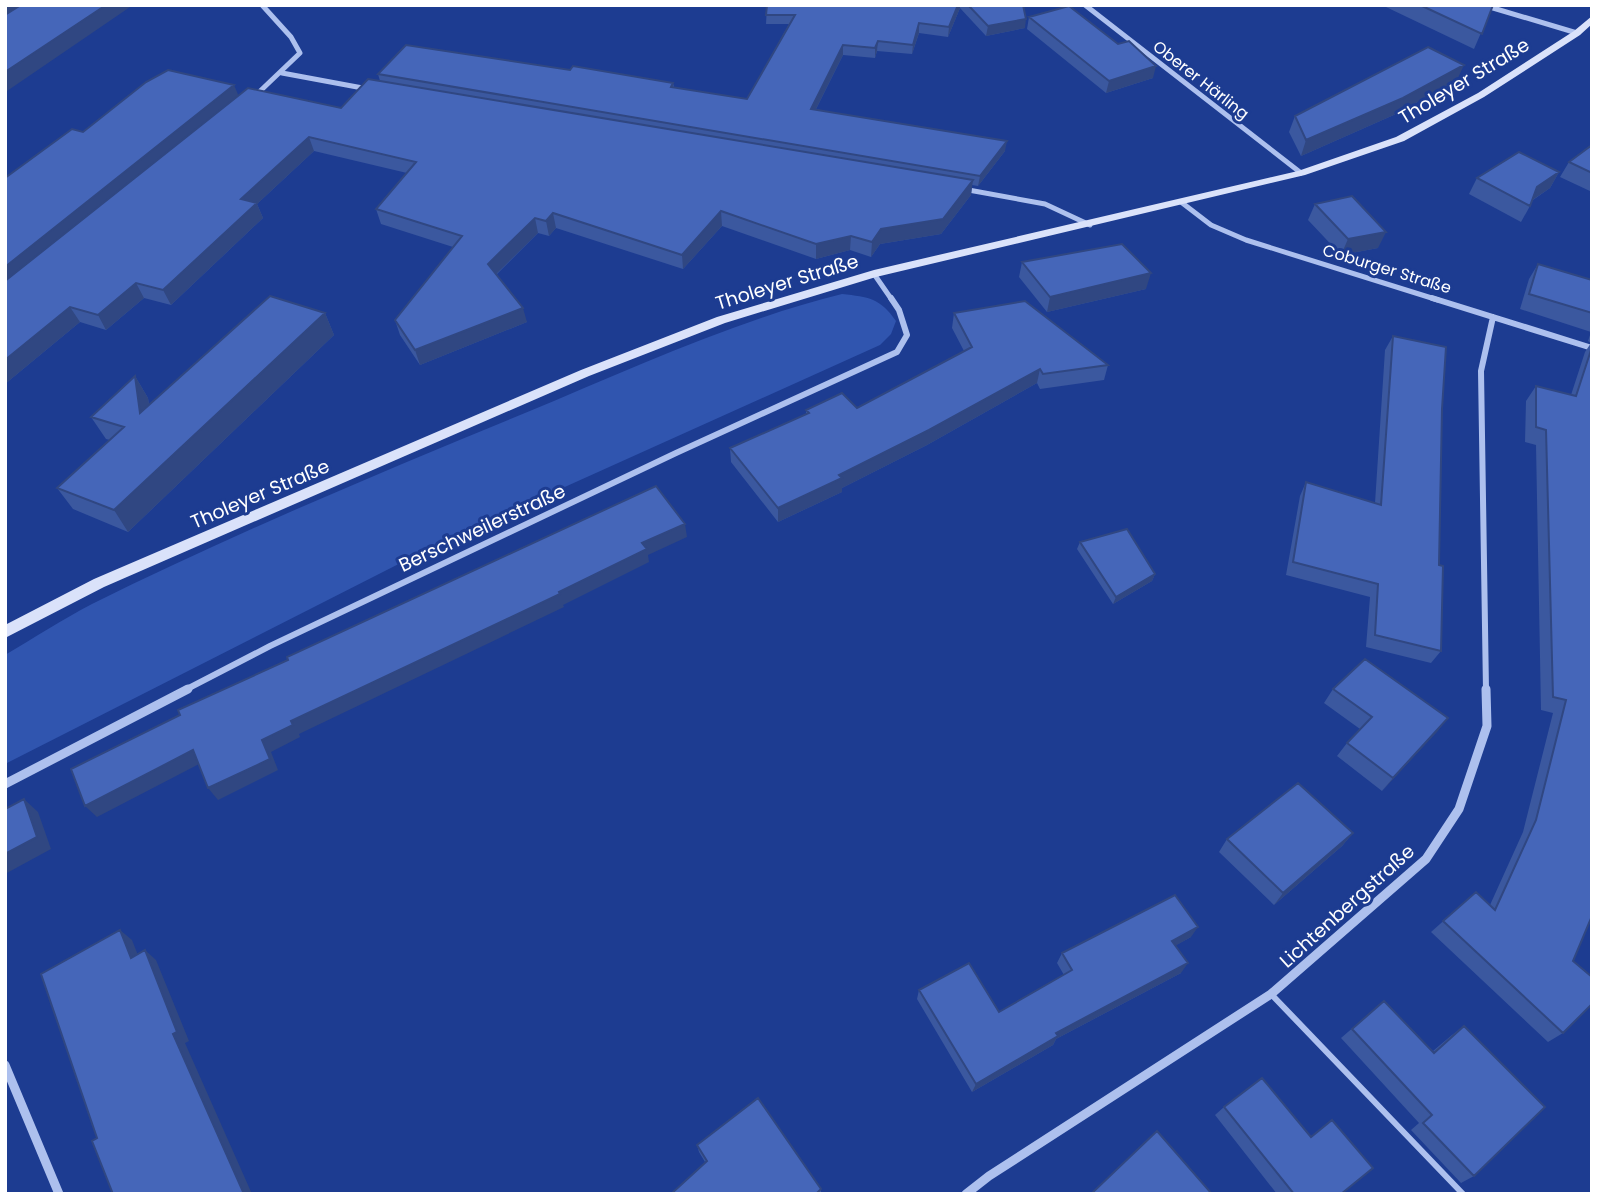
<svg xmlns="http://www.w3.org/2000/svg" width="1597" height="1199" font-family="Poppins,sans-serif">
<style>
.green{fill:#3055af}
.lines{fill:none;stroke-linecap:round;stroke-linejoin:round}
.lane{stroke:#adc0ee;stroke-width:6}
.street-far2{stroke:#adc0ee;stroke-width:5}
.street-far1{stroke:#adc0ee;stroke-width:6}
.street{stroke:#adc0ee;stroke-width:9}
.secondary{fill:#dae2fa;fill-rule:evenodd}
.wall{fill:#3b589f}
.shaded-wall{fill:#304782}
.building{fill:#4566b9;stroke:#304782;stroke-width:2}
.labels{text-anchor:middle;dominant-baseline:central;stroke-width:6;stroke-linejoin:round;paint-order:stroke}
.far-street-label{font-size:16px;fill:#fff;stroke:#1d3c91}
.street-label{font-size:19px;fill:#fff;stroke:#1d3c91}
</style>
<rect width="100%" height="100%" fill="#1d3c91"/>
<path class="green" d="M842,294C869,297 880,298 896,321L891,334L880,345L436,545L5,764V655C34,638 63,619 92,604C233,534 379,473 525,413C629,370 733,321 842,294Z"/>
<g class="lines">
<path class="lane" d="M1271,994L1463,1194"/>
<path class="street-far2" d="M1085,5L1301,173
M1483,5L1577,33
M282,73L368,89
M256,95L300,53L291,37L262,5
M963,189L1045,204L1090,225
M1181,202L1211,225L1246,240L1438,300
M874,274L892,300"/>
<path class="street-far1" d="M1432,298L1592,348
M185,690L270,646L676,453L897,352L907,335L899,310L891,298
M1486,690L1481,371L1493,317"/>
<path class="street" d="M5,784L188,689
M5,1065L59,1194
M966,1194L989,1176L1271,994L1426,859L1459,809L1487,726L1486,689"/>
<path class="secondary" d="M1592,16V24L1580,35L1484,97L1404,141L1305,175L876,277L725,323L589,376L104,587L5,638V625L94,579L581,370L717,317L874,270L1298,171L1396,137L1478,93L1574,31Z"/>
</g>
<path class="wall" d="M767,5H1023L1025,28L986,36L960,8L948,37L919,33L912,54L877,51L875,58L843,55L816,109L1005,151L978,186L972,185L971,195L941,234L880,244L871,257L850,250L816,259L722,226L683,269L556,228L549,236L538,233L496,275L527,322L420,365L400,335L395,320L453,247L381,224L376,209L407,173L314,151L257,204L263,218L171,305L144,298L106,330L80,322L5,384V178L83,132L239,95L341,108L380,81L378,74L570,70L673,83L674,87L747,99L789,24H766Z
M1387,5H1493L1474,49L1386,7Z
M1029,17L1153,78L1106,93L1027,29Z
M1457,80L1396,114L1301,156L1289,132L1295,116Z
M1592,144V192L1560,177L1569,162Z
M1559,172L1550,188L1533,200L1530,206L1521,222L1469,194L1477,178Z
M1315,204L1378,248L1341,255L1308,220Z
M1022,262L1146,289L1047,312L1019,277Z
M1538,264L1592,280V916L1573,961L1563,1033L1548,1042L1431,932L1476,892L1490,905L1523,832L1553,713L1541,710L1536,445L1525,442L1526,401L1536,386L1571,395L1585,352L1591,343L1588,341L1591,332L1520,309L1529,279Z
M325,313L334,335L128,532L73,509L57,488L110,440L106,439L91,417L135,376L148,398L149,405Z
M954,313L1108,365L1104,380L1040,389L1037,383L927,445L842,488V492L778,522L731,462L730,448L806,414V410L857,408L964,351L952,328Z
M1393,336L1442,409L1439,565L1441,651L1431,663L1366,647L1370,597L1286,575L1300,496L1306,482L1375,503L1385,350Z
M1080,542L1155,574L1152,581L1113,604L1077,549Z
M1333,689L1448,718L1382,791L1337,756L1347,743L1360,729L1324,703Z
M1353,833L1342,846L1274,905L1219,852L1227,839Z
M1191,937L1176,945L1181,973L1056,1039L1053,1045L972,1092L917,999L919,990L999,1012L1064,975L1057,963L1062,953Z
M1384,1001L1433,1051L1452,1035L1464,1026L1474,1176L1461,1183L1411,1130L1419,1123L1341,1038Z
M1224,1107L1310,1137L1332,1120L1341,1194H1277L1215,1115Z
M697,1145L821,1189V1194H671L705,1162L699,1152Z"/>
<path class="shaded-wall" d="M5,5H32L5,22Z
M106,5H133L7,91L5,89V72Z
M958,5H960V8L948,37L949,27Z
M1026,19L1025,28L986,36L988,26Z
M919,23V33L912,54L913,45Z
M878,41L877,51L875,58V48Z
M843,45V55L811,119V109Z
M1464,65L1457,80L1396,114L1301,156L1306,140Z
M1156,66L1153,78L1106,93L1109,81Z
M234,85L240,99L5,290V267Z
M309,137L314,151L257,204L263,218L171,305L163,290L241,199Z
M1007,141L1005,151L978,186L980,176Z
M1559,172L1550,188L1528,203L1537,187Z
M973,180L971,195L941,234L880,244L871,257L872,242L881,229Z
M721,211L722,226L683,269L682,255Z
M553,213L556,228L549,236L546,221Z
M535,218L538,233L491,279L488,264Z
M1386,232L1378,248L1341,255L1348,239Z
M851,236L850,250L816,259V244Z
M1151,273L1146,289L1047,312L1050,297Z
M136,283L144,298L106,330L98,315Z
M70,307L80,322L5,384V360Z
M523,308L527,322L420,365L415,350Z
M325,313L334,335L128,532L114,510Z
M1040,369L1037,383L927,445L842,488V492L778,522V508Z
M135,376L148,398L154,434L140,413Z
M685,524L687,537L648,555L649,562L563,605L564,607L299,734L300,737L271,752L278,770L218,800L208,788L262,740L291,721L559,592L642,543Z
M1155,574L1152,581L1113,604L1116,597Z
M1448,718L1437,732L1382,791L1393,778Z
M193,750L203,762L97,817L85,806Z
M24,799L38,812L51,849L5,874V854Z
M1353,833L1342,846L1274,905L1283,893Z
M1198,927L1191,937L1166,951L1172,941Z
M120,930L132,940L143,968L131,958Z
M145,950L156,960L189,1041L185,1043L252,1194H244L173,1034Z
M1188,963L1181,973L1056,1039L1053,1045L972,1092L976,1084L1056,1033Z"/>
<path class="building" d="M21,5H106L5,72V15Z
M767,5H958L949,27L919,23L913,45L878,41L875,48L843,45L811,109L1007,141L980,176L378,74L406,45L570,70L573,66L673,83L671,87L747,99L795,15H766Z
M968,5H1023L1026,19L988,26Z
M1420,5H1493L1482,34Z
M1069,6L1118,44L1129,41L1156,66L1109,81L1029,17Z
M1428,47L1464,65L1403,98L1306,140L1295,116Z
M168,70L234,85L5,267V178L72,129L83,132L146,82Z
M368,79L973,180L943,219L881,229L872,242L851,236L816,244L721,211L682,255L553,213L546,221L535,218L488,264L523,308L415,350L395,320L462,236L376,209L416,162L309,137L241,199L257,203L163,290L136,283L98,315L70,307L5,360V281L248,88L341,108Z
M1592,145V173L1569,162Z
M1519,152L1559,172L1537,187L1530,206L1477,178Z
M1352,196L1386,232L1348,239L1315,204Z
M1122,244L1151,273L1050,297L1022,262Z
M1538,264L1592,280V313L1529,294Z
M270,296L325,313L114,510L57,488L124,427L91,417L135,376L140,413Z
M1025,301L1108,365L1043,374L1040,369L929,430L839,475L842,478L778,508L730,448L809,413L806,410L842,393L857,408L972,347L954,313Z
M1393,336L1446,347L1442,409L1439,565L1443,566L1441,651L1375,635L1378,584L1293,562L1306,482L1381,505Z
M1592,347V916L1573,961L1592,977V1004L1563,1033L1443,921L1476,892L1495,910L1536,820L1566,700L1553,697L1546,430L1536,427V386L1576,396Z
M656,486L685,524L642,543L647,549L559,592L560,594L291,721L293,725L262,740L270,759L208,788L193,750L85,806L71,769L180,715L178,710L288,660L287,657Z
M1127,529L1155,574L1116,597L1080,542Z
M1365,659L1448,718L1393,778L1347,743L1372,717L1333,689Z
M1298,783L1353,833L1283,893L1227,839Z
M24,799L37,837L5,854V809Z
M1175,895L1198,927L1172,941L1188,963L1056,1033L1058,1036L976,1084L919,990L969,963L999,1012L1072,970L1062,953Z
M120,930L131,958L145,950L177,1032L173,1034L244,1194H113L92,1141L97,1138L41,974Z
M1384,1001L1434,1053L1464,1026L1545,1107L1474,1176L1423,1123L1432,1115L1352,1029Z
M1262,1078L1311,1137L1332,1120L1373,1168L1341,1194H1294L1224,1107Z
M758,1098L821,1189L816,1194H671L707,1161L697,1145Z
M1157,1131L1212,1194H1091Z"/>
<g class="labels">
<g class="far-street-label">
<text transform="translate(1201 80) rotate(38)">Oberer Härling</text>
<text transform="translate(1387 269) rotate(17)">Coburger Straße</text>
</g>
<g class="street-label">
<text transform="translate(1464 81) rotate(-31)">Tholeyer Straße</text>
<text transform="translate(787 282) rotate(-17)">Tholeyer Straße</text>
<text transform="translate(260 494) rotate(-23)">Tholeyer Straße</text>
<text transform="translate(482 528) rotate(-25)">Berschweilerstraße</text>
<text transform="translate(1347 906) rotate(-42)">Lichtenbergstraße</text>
</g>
</g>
<rect width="1597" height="1199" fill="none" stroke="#ffffff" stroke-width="14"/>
</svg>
